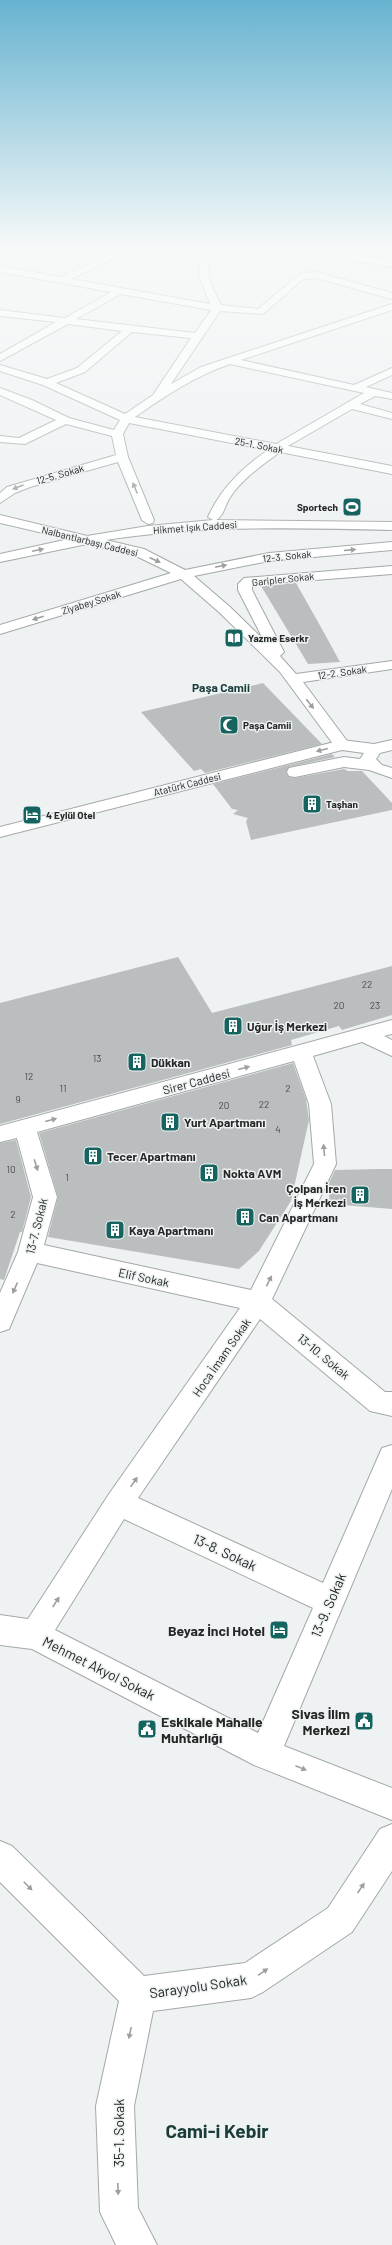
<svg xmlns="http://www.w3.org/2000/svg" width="392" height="2245" font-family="Barlow,sans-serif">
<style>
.building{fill:#babebe}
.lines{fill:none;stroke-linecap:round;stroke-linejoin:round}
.minor-casing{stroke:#a4a8a8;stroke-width:2}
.major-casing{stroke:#a4a8a8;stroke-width:2}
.minor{fill:#fff;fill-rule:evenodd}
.major{fill:#fff;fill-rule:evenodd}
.oneway{fill:#9d9e9e}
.labels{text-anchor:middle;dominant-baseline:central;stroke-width:3;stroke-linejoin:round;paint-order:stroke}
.far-street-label{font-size:10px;fill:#252727;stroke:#eef2f2}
.far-poi-label{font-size:10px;font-weight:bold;fill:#252727;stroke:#eef2f2;text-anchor:start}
.number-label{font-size:10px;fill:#4a4d4d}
.far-quarter-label{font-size:12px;font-weight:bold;fill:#1a3c3a;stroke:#eef2f2}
.poi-label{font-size:12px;font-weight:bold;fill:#252727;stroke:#eef2f2;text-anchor:start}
.street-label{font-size:12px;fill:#252727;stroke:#eef2f2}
.near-street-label{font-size:14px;fill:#252727;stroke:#eef2f2}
.near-poi-label{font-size:14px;font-weight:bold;fill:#252727;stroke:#eef2f2;text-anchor:end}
.near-district-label{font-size:19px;font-weight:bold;fill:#1a3c3a;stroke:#eef2f2}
</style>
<rect width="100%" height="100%" fill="#eef2f2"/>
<path class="building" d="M296,583L322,629L340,662L308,664L261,586Z
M263,683L322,744L205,773L201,769L194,771L141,712Z
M332,754L335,757L289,767L286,773L289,777L295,778L344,769L348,771H362L392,803V810L251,840L246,821L248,818L233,814L238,810L232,809L213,784Z
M178,957L212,1013L392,966V1015L342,1030L339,1026L291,1040L292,1045L0,1124V1003Z
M293,1063L306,1099L309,1120L291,1201L259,1251L239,1269L48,1237L58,1197L39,1133Z
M16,1140L31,1197L22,1232H20L4,1280L0,1279V1143Z
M378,1169H392V1209L330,1204L328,1185L335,1170Z"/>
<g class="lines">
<g class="minor-casing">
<path id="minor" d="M4,249H15L0,258V251Z
M121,249H133L71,279L210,304L199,275L201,256L158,252L154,249L205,251L224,249L210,256C204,273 213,290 221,305L258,309L301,273L316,272L392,293V299L316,278L303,279L263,314L220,311L171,384L201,367L392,304V310L241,360L354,385L392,368V375L366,387L392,393V399L375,396L360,404L392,413V419L352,409L288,446L392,466V474L280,452C262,465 241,480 229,499C225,506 223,517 216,520L392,522V530C296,528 202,525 106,540L144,549L185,570L269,553L392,542V550L269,561L194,576L230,607L263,639L238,590V584L244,578L392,566V574L252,585V590L284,652L280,656L296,674L392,661V669L303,682L350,745L348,748H336L280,672L220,613L181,579L0,634V625L171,573L134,555L87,544L0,562V554L69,539L0,523V515L87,536L148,526L213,520L208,517C221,488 242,468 268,450L129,423L123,434L128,457L154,520L153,523L148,524L142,520L118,462L30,487L15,493L0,503V493L7,487L116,455L112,436L66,424L25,444L0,442V436L19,438L56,420L0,395V388L32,400L69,418L114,430L120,420L43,385L0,371V365L47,379L77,368L122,331L68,324L0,361V354L56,322L0,316V310L65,318L111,292L0,272V266L60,277ZM121,294L211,310L195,333L76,319ZM132,332L191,338L153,395L125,414L56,383L85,372ZM230,364L364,393L276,444L135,417C165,396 195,376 230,364Z
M358,249H366L359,260H353L352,258Z
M392,1020V1034L384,1036L392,1040V1056L362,1042L313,1056L331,1104L336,1164L272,1299L385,1392H392V1416L370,1411L260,1319L138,1498L323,1583L382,1448L392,1445V1489L284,1746L392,1788V1820L254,1765L32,1649L0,1645V1615L28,1619L109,1494L240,1308L37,1263L9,1329L0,1332V1293L18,1252L33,1197L17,1138L0,1142V1126ZM294,1061L309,1104L314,1164L251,1290L44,1245L57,1197L37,1132ZM124,1519L313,1608L258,1733L55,1630Z
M392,1824V1871L352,1932L263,1992L251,1998L153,2011L134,2106L138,2208L157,2245H116L100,2212L96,2106L119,2001L0,1882V1841L12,1846L144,1976L245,1963L328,1908L380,1829Z"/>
</g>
<g class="major-casing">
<path id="major" d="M299,249H320L392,261V267L303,252Z
M342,740L374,744L392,740V750L380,753L376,759L382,765L392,768V778L369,770L344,767L295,777L289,776L287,772L289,768L344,757L360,759L364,753L342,750L0,837V827Z"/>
</g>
<use href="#minor" class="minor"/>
<use href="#major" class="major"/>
</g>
<defs><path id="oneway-solid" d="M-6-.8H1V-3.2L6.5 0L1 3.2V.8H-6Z"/></defs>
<g class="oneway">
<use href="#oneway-solid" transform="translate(18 487) rotate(157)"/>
<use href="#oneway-solid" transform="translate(135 488) rotate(-112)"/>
<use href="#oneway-solid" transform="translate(38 550) rotate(-12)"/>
<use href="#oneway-solid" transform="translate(350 550) rotate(-5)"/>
<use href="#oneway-solid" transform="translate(155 560) rotate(25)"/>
<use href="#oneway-solid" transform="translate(221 566) rotate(-12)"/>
<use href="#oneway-solid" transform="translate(38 618) rotate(163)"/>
<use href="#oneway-solid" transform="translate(310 704) rotate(52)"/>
<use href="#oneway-solid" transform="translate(322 750) rotate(166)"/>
<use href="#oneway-solid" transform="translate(244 1068) rotate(-15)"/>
<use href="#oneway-solid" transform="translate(51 1120) rotate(-15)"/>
<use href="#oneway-solid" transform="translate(324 1150) rotate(-95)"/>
<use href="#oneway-solid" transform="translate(36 1165) rotate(73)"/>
<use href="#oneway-solid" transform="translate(269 1281) rotate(-64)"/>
<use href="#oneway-solid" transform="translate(15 1288) rotate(114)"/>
<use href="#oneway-solid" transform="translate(134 1482) rotate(-55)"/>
<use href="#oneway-solid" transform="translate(56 1602) rotate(-57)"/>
<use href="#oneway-solid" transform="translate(301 1768) rotate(22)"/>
<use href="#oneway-solid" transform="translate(28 1886) rotate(45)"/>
<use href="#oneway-solid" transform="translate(361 1888) rotate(-56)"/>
<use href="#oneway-solid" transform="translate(263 1972) rotate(-34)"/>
<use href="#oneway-solid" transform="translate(130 2033) rotate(102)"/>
<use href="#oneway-solid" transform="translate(118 2189) rotate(88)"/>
</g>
<linearGradient id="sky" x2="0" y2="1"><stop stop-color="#67b3d0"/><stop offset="0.44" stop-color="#f7f9f9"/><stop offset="1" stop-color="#f7f9f9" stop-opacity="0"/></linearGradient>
<rect width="392" height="563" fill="url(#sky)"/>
<defs>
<g id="stadium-square" transform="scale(1)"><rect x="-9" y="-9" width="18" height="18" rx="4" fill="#166460" stroke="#eef2f2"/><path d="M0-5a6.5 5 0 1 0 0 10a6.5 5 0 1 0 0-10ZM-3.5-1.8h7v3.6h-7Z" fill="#fff"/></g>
<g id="library-square" transform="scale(1)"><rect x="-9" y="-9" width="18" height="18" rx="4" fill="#166460" stroke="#eef2f2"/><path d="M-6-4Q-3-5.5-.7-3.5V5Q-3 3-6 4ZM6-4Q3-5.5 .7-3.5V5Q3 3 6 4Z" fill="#fff"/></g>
<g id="mosque-square" transform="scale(1)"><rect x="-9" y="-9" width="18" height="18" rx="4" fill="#166460" stroke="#eef2f2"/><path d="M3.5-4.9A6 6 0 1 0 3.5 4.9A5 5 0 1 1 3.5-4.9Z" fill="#fff"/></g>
<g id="building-square" transform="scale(1)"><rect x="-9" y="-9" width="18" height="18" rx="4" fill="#166460" stroke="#eef2f2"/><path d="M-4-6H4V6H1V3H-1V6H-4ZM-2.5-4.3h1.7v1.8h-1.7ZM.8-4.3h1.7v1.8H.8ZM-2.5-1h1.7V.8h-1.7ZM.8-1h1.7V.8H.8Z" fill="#fff"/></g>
<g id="hotel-square" transform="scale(1)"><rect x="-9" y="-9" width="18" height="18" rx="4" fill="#166460" stroke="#eef2f2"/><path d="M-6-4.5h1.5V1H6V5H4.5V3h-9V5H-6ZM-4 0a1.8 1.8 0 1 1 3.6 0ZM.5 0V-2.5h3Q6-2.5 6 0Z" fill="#fff"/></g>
<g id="civic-square" transform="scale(1)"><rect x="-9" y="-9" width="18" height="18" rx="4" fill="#166460" stroke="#eef2f2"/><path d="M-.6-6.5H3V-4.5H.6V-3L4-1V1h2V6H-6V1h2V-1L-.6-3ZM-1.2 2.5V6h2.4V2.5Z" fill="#fff"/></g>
</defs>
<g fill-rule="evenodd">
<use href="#stadium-square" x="352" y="507"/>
<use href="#library-square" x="234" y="638"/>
<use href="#mosque-square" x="229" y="725"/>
<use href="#building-square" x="312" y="804"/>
<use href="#hotel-square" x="32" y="815"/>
<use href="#building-square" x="233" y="1026"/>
<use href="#building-square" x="137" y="1062"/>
<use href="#building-square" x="170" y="1122"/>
<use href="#building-square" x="93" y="1156"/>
<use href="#building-square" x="209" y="1173"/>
<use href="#building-square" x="360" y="1195"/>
<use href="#building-square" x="245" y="1217"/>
<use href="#building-square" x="115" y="1230"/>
<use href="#hotel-square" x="279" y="1630"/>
<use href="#civic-square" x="364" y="1721"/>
<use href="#civic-square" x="147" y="1729"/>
</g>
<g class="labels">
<g class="far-street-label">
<text transform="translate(259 445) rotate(11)">25-1. Sokak</text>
<text transform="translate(60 474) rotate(-16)">12-5. Sokak</text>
<text transform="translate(195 527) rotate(-4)">Hikmet Işık Caddesi</text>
<text transform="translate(90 541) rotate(14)">Nalbantlarbaşı Caddesi</text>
<text transform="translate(287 556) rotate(-6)">12-3. Sokak</text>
<text transform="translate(283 579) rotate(-6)">Garipler Sokak</text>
<text transform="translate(91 602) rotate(-17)">Ziyabey Sokak</text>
<text transform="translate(342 672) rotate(-8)">12-2. Sokak</text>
<text transform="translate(187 784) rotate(-14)">Atatürk Caddesi</text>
</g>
<g class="far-poi-label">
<text x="338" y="507" text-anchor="end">Sportech</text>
<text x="248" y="638">Yazme Eserkr</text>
<text x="243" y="725">Paşa Camii</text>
<text x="326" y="804">Taşhan</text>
<text x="46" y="815">4 Eylül Otel</text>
</g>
<g class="number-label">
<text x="367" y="984">22</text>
<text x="339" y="1005">20</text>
<text x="375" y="1005">23</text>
<text x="97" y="1058">13</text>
<text x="29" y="1076">12</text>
<text x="63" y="1088">11</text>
<text x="288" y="1088">2</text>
<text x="18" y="1099">9</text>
<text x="264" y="1104">22</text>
<text x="224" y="1105">20</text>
<text x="278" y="1129">4</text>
<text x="11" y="1169">10</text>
<text x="67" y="1177">1</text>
<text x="13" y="1214">2</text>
</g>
<g class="far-quarter-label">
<text x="221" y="687">Paşa Camii</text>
</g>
<g class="poi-label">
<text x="247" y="1026">Uğur İş Merkezi</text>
<text x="151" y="1062">Dükkan</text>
<text x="184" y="1122">Yurt Apartmanı</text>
<text x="107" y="1156">Tecer Apartmanı</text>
<text x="223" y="1173">Nokta AVM</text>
<text x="346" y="1188" text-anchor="end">Çolpan İren<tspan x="346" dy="14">İş Merkezi</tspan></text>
<text x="259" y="1217">Can Apartmanı</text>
<text x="129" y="1230">Kaya Apartmanı</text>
</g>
<g class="street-label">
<text transform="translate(196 1081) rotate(-15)">Sirer Caddesi</text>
<text transform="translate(36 1226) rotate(-76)">13-7. Sokak</text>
<text transform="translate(144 1277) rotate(12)">Elif Sokak</text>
<text transform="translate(324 1356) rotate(40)">13-10. Sokak</text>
<text transform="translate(221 1357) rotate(-55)">Hoca İmam Sokak</text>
</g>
<g class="near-street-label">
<text transform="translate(225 1552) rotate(25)">13-8. Sokak</text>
<text transform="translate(328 1605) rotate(-67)">13-9. Sokak</text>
<text transform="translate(99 1668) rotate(27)">Mehmet Akyol Sokak</text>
<text transform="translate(198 1986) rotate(-8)">Sarayyolu Sokak</text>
<text transform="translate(118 2133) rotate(-90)">35-1. Sokak</text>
</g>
<g class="near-poi-label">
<text x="265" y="1630">Beyaz İnci Hotel</text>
<text x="350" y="1713">Sivas İlim<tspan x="350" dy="16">Merkezi</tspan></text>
<text x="161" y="1721" text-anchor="start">Eskikale Mahalle<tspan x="161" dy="16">Muhtarlığı</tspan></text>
</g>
<g class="near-district-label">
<text x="217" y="2130">Cami-i Kebir</text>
</g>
</g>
</svg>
